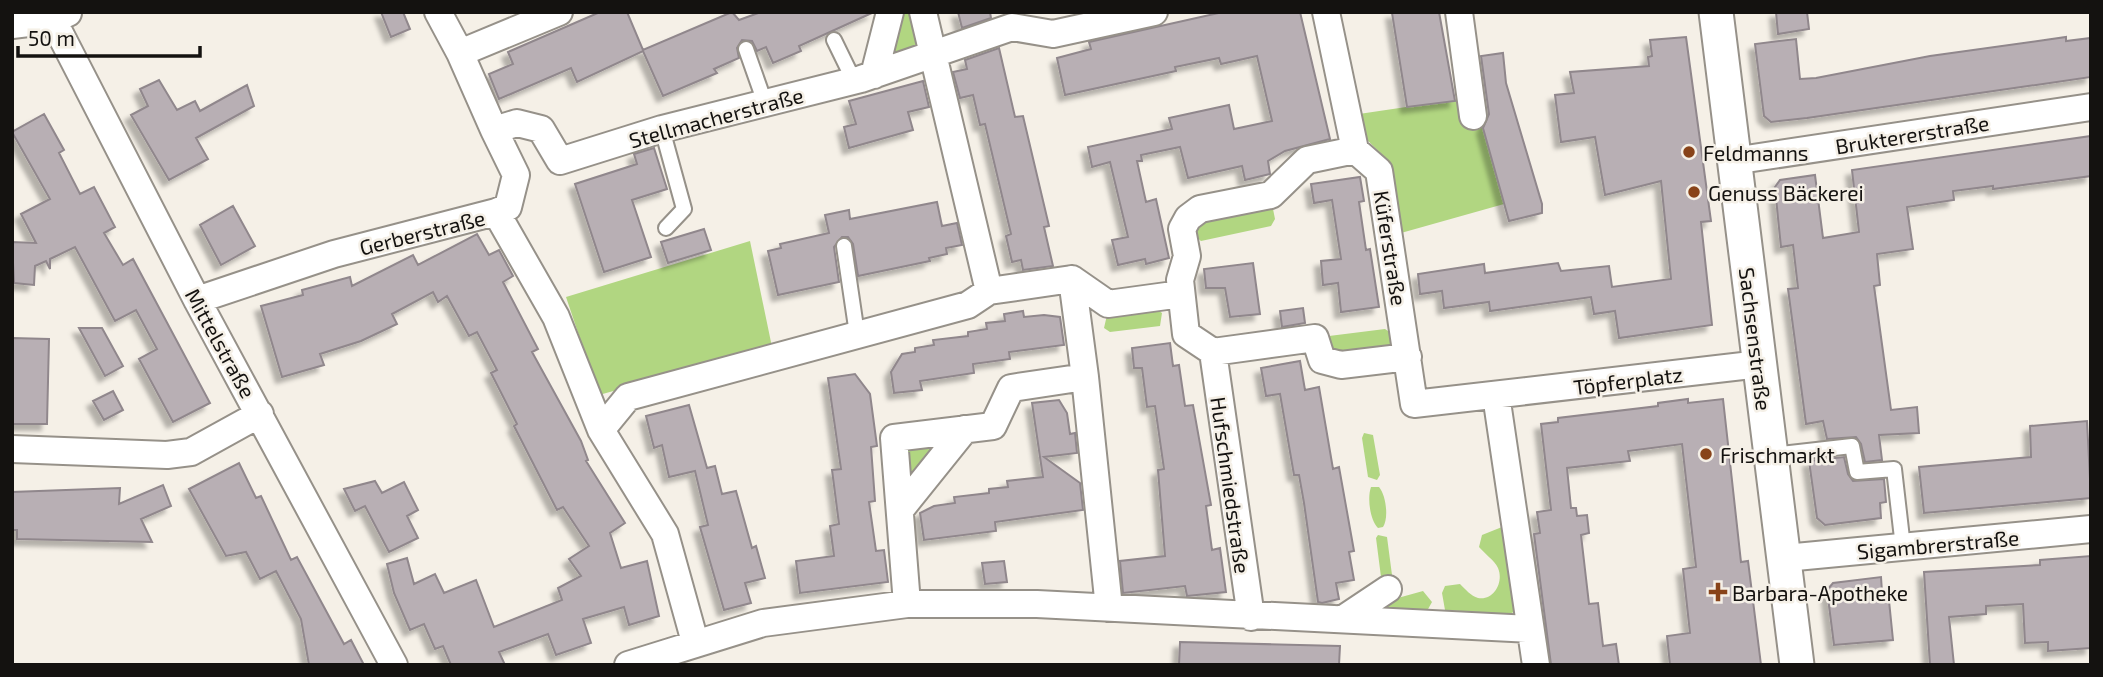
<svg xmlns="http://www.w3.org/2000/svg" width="2103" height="677" font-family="'Exo 2',sans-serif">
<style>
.green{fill:#b1d681}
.building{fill:#b8afb4;stroke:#90878c;stroke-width:2;filter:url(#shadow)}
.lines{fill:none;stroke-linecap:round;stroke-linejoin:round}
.service-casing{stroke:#969189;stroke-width:18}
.minor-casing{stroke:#969189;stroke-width:30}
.tertiary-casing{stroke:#969189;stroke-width:37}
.service{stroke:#fff;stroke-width:14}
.minor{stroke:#fff;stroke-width:26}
.tertiary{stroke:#fff;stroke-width:33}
.poi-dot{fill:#884319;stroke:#f5f0e7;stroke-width:2.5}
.labels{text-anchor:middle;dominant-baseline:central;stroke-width:5;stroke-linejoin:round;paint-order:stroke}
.street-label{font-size:21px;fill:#141210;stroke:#f5f0e7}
.poi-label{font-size:21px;fill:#141210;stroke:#f5f0e7;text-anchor:start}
</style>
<defs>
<filter id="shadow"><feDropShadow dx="-6" dy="6" stdDeviation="2" flood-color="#0004"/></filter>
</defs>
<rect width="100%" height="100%" fill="#f5f0e7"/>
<path class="green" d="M895,12H912L920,48L894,56L888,51Z
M1467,98L1477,105L1504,204L1401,233L1391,163L1365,138L1359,114Z
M1267,206L1273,209L1275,219L1271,226L1201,241L1195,236L1193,226L1198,220Z
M750,241L772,347L599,395L566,297Z
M1156,309L1162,313L1160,326L1110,332L1104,328L1107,315Z
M1385,329L1391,333L1394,349L1348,357L1322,345L1321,337Z
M1364,433L1373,435L1380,475L1377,480L1368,477L1362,438Z
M948,437L913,488L901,443Z
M1371,487H1379C1386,495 1389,518 1383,527L1378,528C1370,520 1367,498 1371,487Z
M1502,527L1516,603L1514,612L1509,614L1445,610L1442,593L1445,586L1460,584C1465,589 1471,596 1478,598C1494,601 1504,582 1498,568C1495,561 1484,553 1479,547L1482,535Z
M1378,535L1387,537L1392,575L1390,580L1381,577L1376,538Z
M1423,591L1432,602L1427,611L1386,608L1387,601Z"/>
<path class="building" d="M381,12H403L410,29L391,37Z
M600,12H627L643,50L732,12L739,20L761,12H874L799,46L801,51L773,63L766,47L757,51L752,41L742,40L737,48L739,58L714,69L717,73L663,96L643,51L577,82L571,68L499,99L489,74L513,64L508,52Z
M958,12H990L991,18L962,28Z
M1223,12H1300L1330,139L1285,151L1268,161L1270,174L1245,180L1242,166L1188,178L1180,147L1141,155L1142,161H1137L1146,202L1156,199L1169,258L1146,264L1145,259L1118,265L1112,240L1128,237L1110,162L1092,167L1088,147L1172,129L1169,118L1229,105L1234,129L1272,121L1257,56L1221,64L1219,58L1175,67L1176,71L1065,95L1057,58L1091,49L1089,42Z
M1439,12L1455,101L1407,107L1392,13Z
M1776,12H1807L1809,29L1778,34Z
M1686,37L1711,221L1701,222L1712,325L1619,338L1615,311L1594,314L1591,297L1490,311L1489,302L1444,308L1442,291L1420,294L1418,274L1484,264L1485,273L1558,263L1561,271L1609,266L1612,287L1671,279L1661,181L1605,195L1595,137L1561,142L1555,95L1574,93L1570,72L1649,66L1648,57L1652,56L1650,40Z
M2066,37V41L2091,38V77L1807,118L1771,122L1764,116L1755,44L1796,39L1800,79L1816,78L1930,56Z
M999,48L1015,117L1023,116L1049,226L1044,227L1053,266L1023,270L1021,260L1012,262L1006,236L1011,234L985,124L980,125L973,95L960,98L953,72L967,69L965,60Z
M1503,53L1506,83L1542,204V213L1509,221L1483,128L1489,114L1481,56Z
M159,80L177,110L195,101L200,111L247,85L254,106L196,138L208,159L169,180L131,115L148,106L140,89Z
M923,81L929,107L908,112L913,130L849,148L844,127L856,124L849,101Z
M44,114L64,150L59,153L80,194L94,187L115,227L104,233L123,265L133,259L210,403L173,422L139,359L157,349L136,310L115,321L75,247L50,259V269L46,261L35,266L34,285L14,283L12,242L36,243L21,214L50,199L12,132Z
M2091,136V176L1993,189V186L1953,191L1954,200L1907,207L1913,249L1877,254L1880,285L1874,286L1891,410L1917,407L1919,433L1879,435L1882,460L1865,462L1861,444L1856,437L1827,439L1823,421L1806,424L1788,289L1798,288L1793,245L1781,247L1778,218L1775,187L1780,180L1815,175L1823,238L1859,232L1852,170Z
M654,148L667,189L632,200L651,257L604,272L575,184L637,164L634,154Z
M1360,177L1364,201L1359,202L1366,250L1370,249L1379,307L1341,312L1338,283L1323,285L1321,261L1341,259L1332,200L1314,203L1311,184Z
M937,202L942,226L957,223L962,245L946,248L947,254L929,258L930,261L858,276L853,244L848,237H842L834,247L839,282L778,295L768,251L781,248L780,244L829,233L825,215L849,210L850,219Z
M233,206L255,246L221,265L200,225Z
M704,229L711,250L668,263L661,242Z
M477,234L489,255L499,250L513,276L503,282L538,349L532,352L581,441L588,460L586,461L625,523L610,533L621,568L647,561L659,616L629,625L624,607L583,619L591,643L556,655L548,634L499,652L505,665H451L443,646L435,649L424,624L410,630L394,593L387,564L407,558L414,584L435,574L444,593L476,580L494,627L562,600L558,588L581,576L569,559L589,546L563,507L557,510L514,426L517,424L491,373L497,370L477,332L469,336L447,296L438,302L433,292L392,314L397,324L361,341L320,354L324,365L282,377L261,306L303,295L302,290L350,277L352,286L413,255L418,265Z
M1253,263L1260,314L1230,317L1225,288H1206L1204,269Z
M1303,308L1305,323L1282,327L1280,311Z
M1023,311L1024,317L1044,315L1060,317L1064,345L1009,352L1010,359L973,364L974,373L920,381L922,390L894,393L891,372L902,354L915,352V348L934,345L933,340L968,336V332L987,329L986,323L1005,321L1004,314Z
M79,328H102L123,366L105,376Z
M12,338L49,339L47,424H12Z
M1170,343L1173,366L1179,365L1185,406L1193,405L1211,505L1206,506L1212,550L1220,548L1226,592L1187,596L1185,586L1123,593L1120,561L1165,556L1158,470L1164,469L1155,406L1147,407L1142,368H1134L1132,348Z
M1300,361L1305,390L1319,387L1333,469L1339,467L1354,551L1349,552L1354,580L1336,583L1339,599L1322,603L1318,602L1304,503L1299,475H1294L1280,394L1266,396L1261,368Z
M855,374L870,394L877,446L871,447L875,501L869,502L876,551L884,550L888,582L800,593L796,561L834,556L830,526L839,524L832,470L841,469L828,378Z
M113,391L123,410L104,420L93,401Z
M1688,399V403L1723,399L1741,562L1748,561L1761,665H1670L1667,636L1690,633L1683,569L1696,567L1682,444L1628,451L1630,461L1567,468L1571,508H1576L1577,516L1587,515L1589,533L1581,535L1589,604L1598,603L1603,646L1616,644L1619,665H1551L1534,534L1540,533L1537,512L1551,510L1541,424L1558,422V418L1658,406V403Z
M1059,400L1067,413L1070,434L1075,433L1077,453L1044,457L1080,483L1083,510L995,522L996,531L924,540L920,513L934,506L955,503L954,497L989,493V489L1008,487L1007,481L1043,477L1032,403Z
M689,405L707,468L715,466L722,494L736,491L752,548L756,546L765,578L745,583L751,603L724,610L700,527L708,525L695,471L669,477L662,445L654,448L646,416Z
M2087,421L2091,498L1924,513L1919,467L2031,457L2030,426Z
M1844,457L1848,474L1853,481L1884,479L1886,502L1880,503L1881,518L1825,525L1817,518L1809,461Z
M239,463L256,498L261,496L291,560L297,557L344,644L351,640L364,665H309L301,619L276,571L260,579L246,552L226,556L189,489Z
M375,481L382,493L404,482L418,510L407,516L418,538L389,552L365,506L355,511L344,489Z
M163,485L171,506L141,519L152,542L17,539V530H12V492L120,488L119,504Z
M2091,556V648L2048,651V642L2025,643L2023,604L1986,606V614L1949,617L1954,665H1930L1924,572L2040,565V560Z
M1004,561L1007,582L985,584L982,563Z
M1881,577L1882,592L1888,591L1893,640L1834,645L1827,590L1833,583Z
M1180,642L1340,646L1339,665H1179Z"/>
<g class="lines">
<g class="service-casing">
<path id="service" d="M834,40L854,81
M746,49L765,103
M662,129L684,209L666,228
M844,246L857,334
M1771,455L1852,446L1857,472L1894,469L1903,547"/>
</g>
<g class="minor-casing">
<path id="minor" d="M438,12L460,53L494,130L517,123L541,129L560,161L662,129L861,79L1012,27L1053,34L1154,12
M923,12L989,291
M1326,12L1355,150L1379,171L1414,404L1760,364
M1459,12L1473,116
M53,20L197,300L394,665
M12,25L53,20L68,13
M460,53L559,12
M874,75L890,12
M494,130L516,175L508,207L496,212
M1355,150L1307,160L1271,195L1200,209L1188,218L1182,229L1187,256L1180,280L1186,334L1213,352L1315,338L1322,360L1341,365L1408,357
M1733,161L2091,107
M1072,279L1085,377L1109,608
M197,300L334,254L496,212L556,317L601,430L665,534L695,642
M1213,352L1251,617
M1496,395L1536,665
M601,430L628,397L968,305L989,291L1072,279L1108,304L1181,294
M12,449L167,455L191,452L260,414
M900,510L965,429
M1785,558L2091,529
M907,604L894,438L993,426L1011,388L1085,377
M1343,619L1388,589
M628,665L763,623L907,604H1037L1530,629"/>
</g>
<g class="tertiary-casing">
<path id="tertiary" d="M1716,12L1797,665"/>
</g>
<use href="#service" class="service"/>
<use href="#minor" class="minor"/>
<use href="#tertiary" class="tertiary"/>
</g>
<g class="poi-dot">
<circle cx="1689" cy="152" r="7"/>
<circle cx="1694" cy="192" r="7"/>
<circle cx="1706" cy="454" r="7"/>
<path d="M1714.5 581.5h7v7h7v7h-7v7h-7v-7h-7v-7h7z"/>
</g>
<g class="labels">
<g class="street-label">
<text transform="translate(716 117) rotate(-15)">Stellmacherstraße</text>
<text transform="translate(1912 134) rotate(-9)">Bruktererstraße</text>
<text transform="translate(422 232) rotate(-14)">Gerberstraße</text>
<text transform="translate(1391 248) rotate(81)">Küferstraße</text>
<text transform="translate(1756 339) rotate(83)">Sachsenstraße</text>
<text transform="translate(221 343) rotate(61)">Mittelstraße</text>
<text transform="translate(1628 380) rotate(-7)">Töpferplatz</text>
<text transform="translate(1231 485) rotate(82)">Hufschmiedstraße</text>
<text transform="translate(1938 544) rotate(-5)">Sigambrerstraße</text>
</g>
<g class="poi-label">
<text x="1703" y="152">Feldmanns</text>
<text x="1708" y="192">Genuss Bäckerei</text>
<text x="1720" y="454">Frischmarkt</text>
<text x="1732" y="592">Barbara-Apotheke</text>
</g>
</g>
<rect width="2103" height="677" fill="none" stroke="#141210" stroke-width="28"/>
<path d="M18 46v10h182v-10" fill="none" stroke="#141210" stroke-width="3.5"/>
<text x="28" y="46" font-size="21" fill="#141210" stroke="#f5f0e7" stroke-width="5" paint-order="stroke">50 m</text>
</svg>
